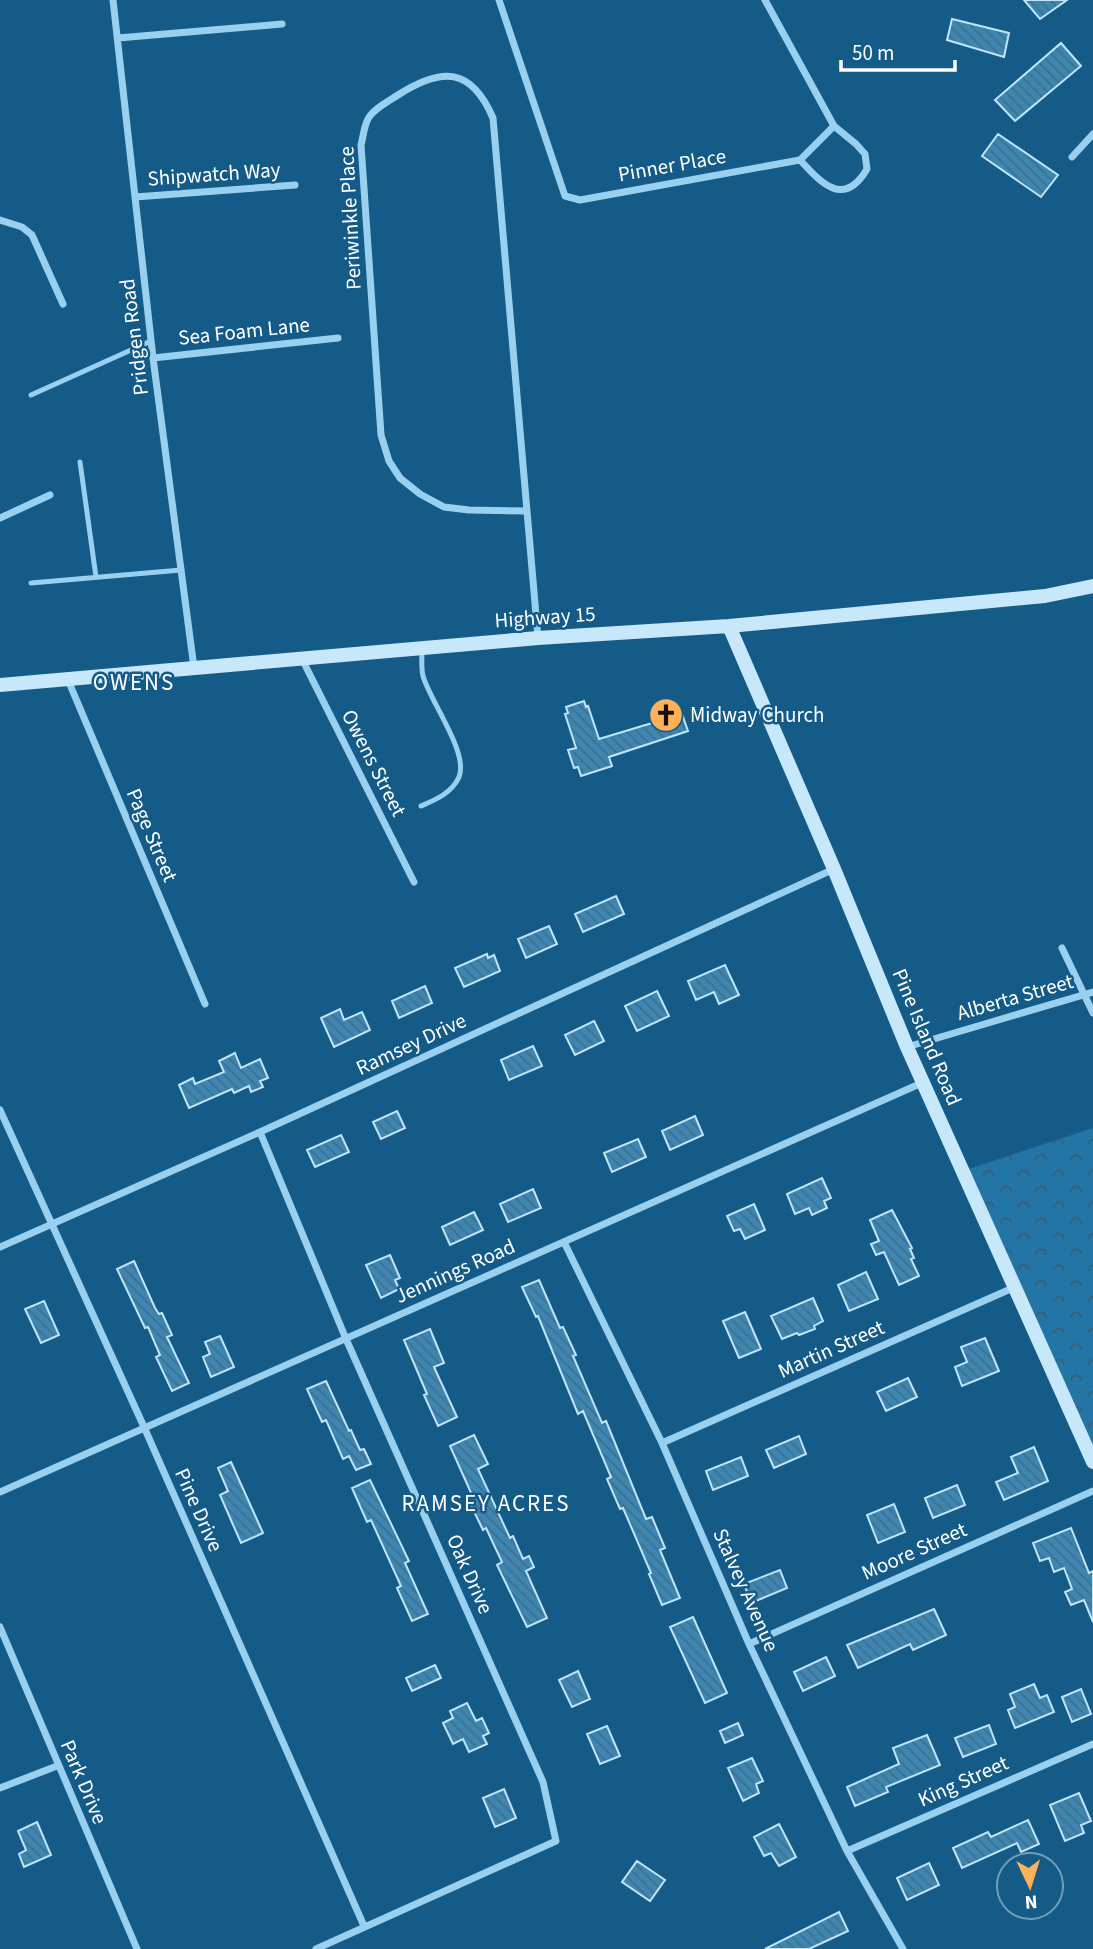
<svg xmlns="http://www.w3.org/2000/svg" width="1093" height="1949" font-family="'Source Sans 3',sans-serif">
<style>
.forest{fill:url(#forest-crowns)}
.building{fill:url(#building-back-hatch);stroke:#c0e5fb;stroke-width:2}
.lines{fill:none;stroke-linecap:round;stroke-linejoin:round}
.lane{stroke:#99d0ef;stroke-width:5}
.street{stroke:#99d0ef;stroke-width:7}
.secondary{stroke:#c7e7fb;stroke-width:14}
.labels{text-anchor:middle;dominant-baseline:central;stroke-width:5;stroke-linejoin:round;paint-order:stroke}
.street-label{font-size:21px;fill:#fff;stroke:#145b88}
.poi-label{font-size:21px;fill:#fff;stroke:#145b88;text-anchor:start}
.neighbourhood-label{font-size:23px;letter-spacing:2px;fill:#fff;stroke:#145b88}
</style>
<defs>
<pattern id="forest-crowns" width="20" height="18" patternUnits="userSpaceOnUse" patternTransform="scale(1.75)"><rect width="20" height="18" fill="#2375a6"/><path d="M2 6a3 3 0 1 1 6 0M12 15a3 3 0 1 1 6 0" fill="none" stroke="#3a5e74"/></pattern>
<pattern id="building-back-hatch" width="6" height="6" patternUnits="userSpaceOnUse" patternTransform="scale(1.75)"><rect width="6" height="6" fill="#3d86b2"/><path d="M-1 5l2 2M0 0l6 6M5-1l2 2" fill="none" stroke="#436f89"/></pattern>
</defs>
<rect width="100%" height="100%" fill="#145b88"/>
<path class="forest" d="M1093,1128V1462L963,1171Z"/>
<path class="building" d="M1024,0H1067L1040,19Z
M952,19L1009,33L1004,57L947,40Z
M1061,43L1081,66L1015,121L995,100Z
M998,134L1058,175L1041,197L982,156Z
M584,701L586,707L588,706L599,739L682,714L688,731L609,757L612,766L581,776L578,767L574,768L568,750L576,748L565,714L568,713L566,707Z
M616,896L624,914L583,932L575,914Z
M549,926L557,944L526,958L518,939Z
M487,954L488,958L494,955L500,971L464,987L455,968Z
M725,965L739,995L719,1004L714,992L696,1000L688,981Z
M425,986L432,1003L399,1018L392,1001Z
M657,991L669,1016L637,1031L625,1006Z
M340,1009L344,1020L362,1012L370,1030L334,1047L321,1018Z
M594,1021L604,1041L575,1055L565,1035Z
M533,1046L542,1066L509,1080L501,1060Z
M235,1053L241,1068L260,1059L268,1078L260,1081L263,1087L251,1092L249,1086L234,1093L232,1089L189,1108L179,1085L193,1078L195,1084L224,1072L219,1061Z
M397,1111L405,1128L381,1139L373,1122Z
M695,1116L703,1135L670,1150L662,1131Z
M341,1135L349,1152L315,1167L307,1150Z
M638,1139L646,1157L612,1172L604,1153Z
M822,1178L831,1198L824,1201L827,1208L812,1215L809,1208L795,1214L787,1194Z
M533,1189L541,1208L508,1222L500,1204Z
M754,1204L765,1230L745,1239L740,1229L734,1231L727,1216Z
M892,1210L912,1248L910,1249L914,1258L911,1259L919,1276L899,1285L884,1252L876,1255L871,1244L879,1241L870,1220Z
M474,1212L483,1230L450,1245L442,1227Z
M390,1255L400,1278L395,1280L399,1289L381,1298L366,1265Z
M134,1261L155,1308L159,1314L162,1313L172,1335L167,1337L189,1383L172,1391L156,1357L160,1355L148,1327L145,1328L117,1269Z
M866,1272L878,1299L849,1311L838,1285Z
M539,1280L560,1328L563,1327L576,1355L573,1356L602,1423L606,1421L646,1519L652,1517L665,1548L660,1550L680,1598L662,1605L649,1574L651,1573L623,1508L620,1509L607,1479L611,1477L583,1411L578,1414L538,1316L536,1317L522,1287Z
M813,1298L823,1321L814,1326L815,1329L799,1335L797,1333L782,1339L771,1316Z
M44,1301L59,1335L41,1343L25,1309Z
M745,1312L761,1349L739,1358L723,1321Z
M430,1329L444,1363L434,1367L457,1417L438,1426L424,1395L427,1394L404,1340Z
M220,1336L234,1367L211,1377L203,1357L210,1354L205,1342Z
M985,1338L999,1371L962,1386L955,1367L967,1362L961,1347Z
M908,1378L917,1397L886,1411L877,1392Z
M326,1381L349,1431L351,1430L360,1450L364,1449L371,1464L356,1470L349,1456L343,1459L326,1420L322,1422L307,1389Z
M474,1435L488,1464L478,1469L510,1538L513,1536L523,1559L529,1556L534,1567L526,1571L547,1618L527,1627L497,1565L502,1562L486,1528L483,1530L467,1497L472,1495L450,1446Z
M799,1436L806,1454L774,1468L766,1450Z
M1034,1447L1048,1481L1004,1500L996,1482L1018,1473L1011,1457Z
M741,1457L748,1476L713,1490L706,1471Z
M231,1462L263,1533L241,1543L220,1495L228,1491L218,1468Z
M370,1480L409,1561L405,1563L428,1614L412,1621L397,1588L401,1586L371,1520L367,1522L352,1488Z
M957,1485L965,1505L933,1518L925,1498Z
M894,1504L905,1532L878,1543L867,1515Z
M1071,1528L1089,1573L1093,1571V1622L1084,1600L1071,1605L1065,1592L1072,1589L1064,1568L1054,1572L1049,1558L1040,1561L1033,1543Z
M780,1570L787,1588L751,1603L744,1584Z
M934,1609L946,1635L913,1650L910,1644L858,1668L847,1645Z
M693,1617L727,1693L705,1703L670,1627Z
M826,1657L835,1676L803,1691L794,1672Z
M435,1665L441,1678L412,1691L406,1678Z
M578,1671L590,1699L572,1707L559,1680Z
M1034,1684L1040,1698L1047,1695L1054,1712L1015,1728L1008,1710L1015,1707L1010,1694Z
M1081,1689L1091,1714L1072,1722L1062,1697Z
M467,1703L476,1721L482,1718L489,1733L483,1736L487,1744L469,1752L463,1739L453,1744L443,1723L453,1718L450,1711Z
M738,1723L743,1735L725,1743L720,1731Z
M989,1725L996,1744L963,1757L955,1738Z
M607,1726L620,1756L600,1764L587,1734Z
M927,1735L940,1765L886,1787L888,1792L855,1806L847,1787L899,1764L893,1748Z
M752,1758L763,1781L756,1784L759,1793L743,1801L728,1768Z
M504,1789L516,1818L495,1827L483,1798Z
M1079,1793L1091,1821L1081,1825L1084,1833L1065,1841L1050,1805Z
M1028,1820L1039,1844L1021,1852L1017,1843L962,1868L953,1848L988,1832L991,1837Z
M37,1822L51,1855L24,1867L19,1854L26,1850L18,1831Z
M779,1824L796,1857L779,1866L771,1853L764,1856L754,1837Z
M637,1861L665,1880L650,1901L622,1882Z
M929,1863L939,1885L907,1900L897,1878Z
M839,1912L848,1931L809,1949H765Z"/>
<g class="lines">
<path class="lane" d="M31,395L151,341
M80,462L96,577
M31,583L181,570
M421,806C435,800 452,793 459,777C469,753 430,701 423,676C421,668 422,657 422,649"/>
<path class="street" d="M113,0L153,358L194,668
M499,0L565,196L580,200L800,160L834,126
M765,0L834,126L856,144L865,154L867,169C844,208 822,184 800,160
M118,38L282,24
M1072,157L1093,134
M135,197L295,185
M0,220L22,227L32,235L63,304
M153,358L338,338
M527,511L469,510L444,507L420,494L400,478L389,461L381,435L361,145C363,138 364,126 368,119C373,109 389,101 398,95C442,67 471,67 493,118L538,638
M0,518L50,495
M302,659L414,882
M68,680L205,1004
M1062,948L1093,1013
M907,1047L1093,992
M0,1110L144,1427L364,1926
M260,1132L346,1339L543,1782L556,1841L316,1949
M564,1242L662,1443L749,1644L847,1851L903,1949
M0,1247L260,1132L834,869
M662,1443L1015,1287
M0,1492L924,1082
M0,1627L137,1949
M749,1644L1093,1491
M0,1788L57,1766
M847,1851L1093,1744"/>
<path class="secondary" d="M729,626L834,869L907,1047L1093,1462
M0,685L538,638L729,626L1045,596L1093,586"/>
</g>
<defs>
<g id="church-disc" transform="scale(1.75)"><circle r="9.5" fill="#ffb158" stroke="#145b88"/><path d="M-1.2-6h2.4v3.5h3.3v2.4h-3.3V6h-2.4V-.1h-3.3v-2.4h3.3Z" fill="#111"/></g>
</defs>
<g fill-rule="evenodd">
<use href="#church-disc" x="666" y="715"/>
</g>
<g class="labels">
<g class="street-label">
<text transform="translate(672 165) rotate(-10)">Pinner Place</text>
<text transform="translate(214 174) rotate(-4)">Shipwatch Way</text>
<text transform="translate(350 218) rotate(-93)">Periwinkle Place</text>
<text transform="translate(244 331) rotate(-6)">Sea Foam Lane</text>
<text transform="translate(134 337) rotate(-97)">Pridgen Road</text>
<text transform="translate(545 617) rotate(-4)">Highway 15</text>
<text transform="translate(374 763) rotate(63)">Owens Street</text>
<text transform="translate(152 835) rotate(67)">Page Street</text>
<text transform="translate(1015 997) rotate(-16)">Alberta Street</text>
<text transform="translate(927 1037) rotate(67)">Pine Island Road</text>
<text transform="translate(411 1044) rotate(-25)">Ramsey Drive</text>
<text transform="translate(455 1271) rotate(-24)">Jennings Road</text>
<text transform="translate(831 1349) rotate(-24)">Martin Street</text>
<text transform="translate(199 1510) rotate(66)">Pine Drive</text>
<text transform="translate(914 1551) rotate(-24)">Moore Street</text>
<text transform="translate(470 1574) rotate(66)">Oak Drive</text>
<text transform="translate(746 1590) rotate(66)">Stalvey Avenue</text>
<text transform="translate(963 1781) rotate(-24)">King Street</text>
<text transform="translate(84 1782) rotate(67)">Park Drive</text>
</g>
<g class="poi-label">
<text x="690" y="715">Midway Church</text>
</g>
<g class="neighbourhood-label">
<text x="134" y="682">OWENS</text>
<text x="486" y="1503">RAMSEY ACRES</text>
</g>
</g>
<g transform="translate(1030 1886) rotate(176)"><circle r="33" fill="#145b88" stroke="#729db8" stroke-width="2"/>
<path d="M0-5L12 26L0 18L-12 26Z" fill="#ffb158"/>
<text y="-10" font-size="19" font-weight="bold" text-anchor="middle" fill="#ffffff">N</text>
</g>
<path d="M841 60v10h114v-10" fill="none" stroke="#ffffff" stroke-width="3.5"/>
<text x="852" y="60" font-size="21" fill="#ffffff" stroke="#145b88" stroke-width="5" paint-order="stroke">50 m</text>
</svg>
